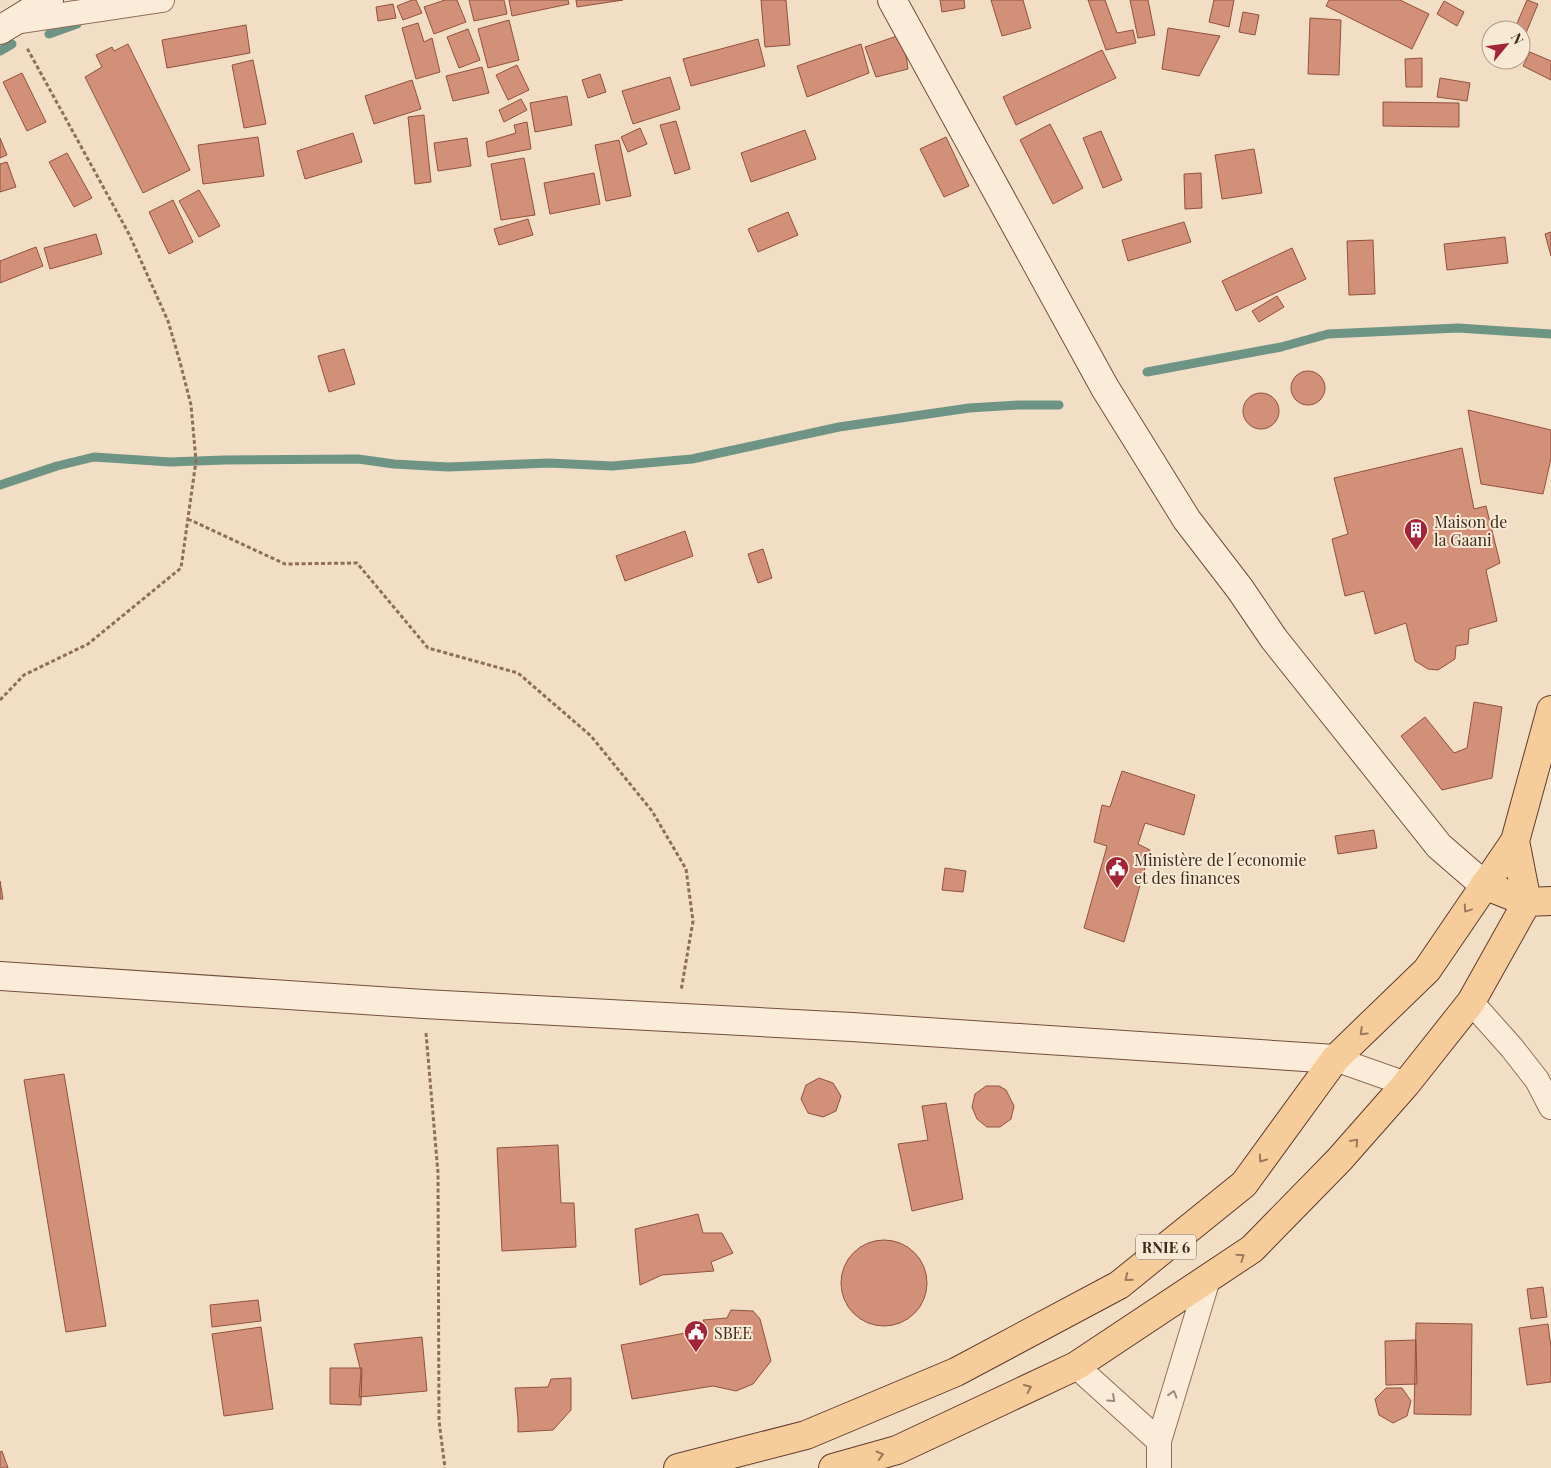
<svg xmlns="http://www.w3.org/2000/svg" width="1551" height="1468" font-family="'Playfair Display',serif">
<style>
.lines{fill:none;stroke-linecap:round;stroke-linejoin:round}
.stream{stroke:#6d9484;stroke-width:9}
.building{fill:#d39078;stroke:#90513d}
.street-casing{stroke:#8f6e59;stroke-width:26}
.secondary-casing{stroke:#714f3c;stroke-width:30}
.primary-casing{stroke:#5d3c2d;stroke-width:30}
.path{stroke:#8f6e59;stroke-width:3;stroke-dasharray:4 2.5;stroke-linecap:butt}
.street{stroke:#fbecd9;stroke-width:24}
.secondary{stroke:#fbecd9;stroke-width:28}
.primary{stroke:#f7cc9b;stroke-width:28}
.oneway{stroke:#9a7a5c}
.oneway2{stroke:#9c8a7c}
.labels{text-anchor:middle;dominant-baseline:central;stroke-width:4;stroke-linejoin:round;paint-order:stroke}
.shield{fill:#f8e9d5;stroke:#766355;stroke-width:1}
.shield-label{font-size:15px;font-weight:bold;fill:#3e291e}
.poi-label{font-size:16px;fill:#3e291e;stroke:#f8e9d5;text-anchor:start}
</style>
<rect width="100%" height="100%" fill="#f2dec5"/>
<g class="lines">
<path class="stream" d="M49,34L77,24
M0,51L12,44
M1147,372L1281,347L1328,334L1458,328L1551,334
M0,485L57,466L94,457L170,462L224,460L358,459L394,464L448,467L549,463L612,466L692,459L839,427L969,408L1019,405H1059"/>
</g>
<path class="building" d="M412,0H416L422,13L403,20L397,6Z
M445,0H457L466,22L434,34L424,7Z
M469,0H504L507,14L474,21Z
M509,0H568L569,4L512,16Z
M576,0H623L577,7Z
M761,0H786L790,45L765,47Z
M940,0H964L965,8L942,12Z
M991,0H1023L1031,28L1002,36Z
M1088,0H1105L1117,33L1133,30L1136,43L1106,50Z
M1130,0H1148L1155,35L1138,38Z
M1214,0H1234L1229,27L1209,22Z
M1329,0H1400L1429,14L1412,49L1326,6Z
M1527,0L1538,4L1526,33L1515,28Z
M1444,1L1464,12L1457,26L1437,14Z
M393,4L396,18L378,21L376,7Z
M1243,12L1259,15L1255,35L1239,32Z
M1310,18L1341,20L1339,75L1308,74Z
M509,20L519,60L488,68L478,29Z
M418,23L424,42L432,38L440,72L416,79L402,28Z
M246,25L250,53L167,68L162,40Z
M1168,28L1220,36L1199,76L1162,69Z
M468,29L480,60L459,68L447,37Z
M903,34L908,69L876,77L865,47Z
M758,39L765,66L691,86L683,59Z
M128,44L190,170L143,193L85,77L102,67L96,55L112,47L114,51Z
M861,44L869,73L807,97L797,66Z
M1102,50L1116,78L1016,125L1003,97Z
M1530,52L1551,61V80L1523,66Z
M1422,58V87H1406L1405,59Z
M253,60L266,124L244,128L232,65Z
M517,65L529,90L508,100L496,75Z
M482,67L489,93L453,101L446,76Z
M22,73L46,122L27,131L3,82Z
M600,74L606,92L588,98L582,80Z
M670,77L680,109L633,124L622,91Z
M1440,78L1470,83L1467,101L1437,97Z
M412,80L421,109L374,124L365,96Z
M567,96L572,125L535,132L530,103Z
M521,99L527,110L504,122L499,110Z
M1383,102L1459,103V127L1383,126Z
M424,115L431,182L415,184L408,117Z
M676,121L690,169L675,174L660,125Z
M527,122L531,149L488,157L486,142L516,133L514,125Z
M1050,124L1083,188L1053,204L1020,140Z
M640,128L647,144L628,152L621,137Z
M805,130L816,159L751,182L741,153Z
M1101,131L1122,180L1103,188L1083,138Z
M353,133L362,162L305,179L297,151Z
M258,137L264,176L203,184L198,145Z
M946,137L969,186L944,197L920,149Z
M0,138L7,155L0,158Z
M467,138L471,166L438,171L434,143Z
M619,140L631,196L606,201L595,145Z
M1254,149L1262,193L1222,199L1215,155Z
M67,153L92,198L74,207L49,162Z
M524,158L535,215L501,220L491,164Z
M7,162L16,187L0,192V164Z
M594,173L600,204L550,214L544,183Z
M1201,173L1202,208L1185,209L1184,174Z
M199,190L220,226L199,237L179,201Z
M173,200L193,242L169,254L149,212Z
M788,212L798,235L758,252L748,229Z
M528,219L533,235L499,245L494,229Z
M1184,222L1191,242L1128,261L1122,240Z
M1551,232V256L1545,234Z
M96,234L102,254L50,269L44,248Z
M1505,237L1508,263L1447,270L1444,244Z
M1373,240L1375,294L1349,295L1347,241Z
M36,247L43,266L0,283V261Z
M1292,248L1306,279L1236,311L1222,281Z
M1277,296L1284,307L1259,322L1252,311Z
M344,349L355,384L329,392L318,356Z
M1291 388a17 17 0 1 1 34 0a17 17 0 1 1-34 0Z
M1243 411a18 18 0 1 1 36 0a18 18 0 1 1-36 0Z
M1468,410L1551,430V458L1543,494L1481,484Z
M1462,448L1474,509L1486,506L1500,563L1486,570L1497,621L1469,629L1468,644L1456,646L1455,659L1438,670L1428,669L1415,661L1406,623L1375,634L1364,591L1345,596L1332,539L1348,534L1334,478Z
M685,531L693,556L625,581L616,556Z
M763,549L772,578L758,583L748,554Z
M1474,702L1502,707L1492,778L1442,790L1401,736L1425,717L1454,753L1467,748Z
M1122,771L1195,795L1184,835L1145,823L1138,844L1150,850L1124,942L1084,928L1107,846L1094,842L1102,805L1110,807Z
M1374,830L1377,848L1338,854L1335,836Z
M945,868L966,871L963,892L942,890Z
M0,881L3,899H0Z
M64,1074L106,1326L66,1332L24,1080Z
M819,1078L833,1083L841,1096L836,1111L823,1117L808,1113L801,1099L806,1085Z
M986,1086H999L1006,1090L1014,1106L1011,1119L1000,1127H987L977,1119L972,1107L975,1094Z
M946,1103L963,1199L912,1211L898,1144L928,1140L922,1106Z
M558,1145L561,1203H574L576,1247L502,1251L497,1148Z
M698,1214L703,1233H722L733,1253L711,1262L714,1271L662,1275L640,1285L635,1229Z
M841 1283a43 43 0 1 1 86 0a43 43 0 1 1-86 0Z
M1543,1287L1547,1317L1531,1319L1527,1289Z
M258,1300L261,1321L212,1327L210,1305Z
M731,1310L753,1311L760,1319L771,1361L753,1384L736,1391L713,1386L632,1399L621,1345L707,1329L703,1320L727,1318Z
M1416,1323L1472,1324L1471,1415L1414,1414Z
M1548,1324L1551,1347V1382L1527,1385L1519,1328Z
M261,1327L273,1409L224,1416L212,1334Z
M422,1337L427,1391L359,1397L361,1372L354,1344Z
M1416,1340L1417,1384L1386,1385L1385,1341Z
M330,1368H362L361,1405L330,1404Z
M571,1378V1410L553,1430L518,1432V1419L515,1388L548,1387L551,1379Z
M1386,1388H1402L1411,1401L1407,1416L1393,1423L1379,1415L1375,1399Z
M2,1451L8,1468H0V1452Z"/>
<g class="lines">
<g class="street-casing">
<path id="street" d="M15,22L162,0
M1471,1002L1512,1048L1537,1080L1551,1107
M1335,1059L1406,1084
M1076,1366L1159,1441
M1159,1468V1441L1208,1279"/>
</g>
<g class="secondary-casing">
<path id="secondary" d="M892,0L1105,388L1187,520L1240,589L1274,639L1439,846L1484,885
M0,30L49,0
M0,976L424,1004L852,1027L1335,1059"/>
</g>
<g class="primary-casing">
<path id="primary" d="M1484,885L1527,902L1551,901
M678,1468L806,1435L956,1372L1119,1285L1244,1184L1335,1059L1427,970L1515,841L1551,710
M833,1468L897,1450L1076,1366L1252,1249L1339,1160L1406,1084L1471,1002L1527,902L1515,841"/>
</g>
<path class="path" d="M188,519L285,564L357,563L428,648L518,673L591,736L652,811L686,869L693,921L681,991
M0,700L24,675L88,644L181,568L196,461L191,405L180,362L168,321L129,234L27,48
M426,1033L438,1173L439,1421L445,1468"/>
<use href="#street" class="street"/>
<use href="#secondary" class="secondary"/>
<use href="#primary" class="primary"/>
</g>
<defs><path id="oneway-chevron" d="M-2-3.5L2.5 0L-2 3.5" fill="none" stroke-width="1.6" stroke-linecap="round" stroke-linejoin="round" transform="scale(1.25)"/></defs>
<g class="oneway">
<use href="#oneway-chevron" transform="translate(1467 909) rotate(124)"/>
<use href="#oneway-chevron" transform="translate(1363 1032) rotate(136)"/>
<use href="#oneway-chevron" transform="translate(1355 1142) rotate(-49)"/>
<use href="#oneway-chevron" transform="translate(1262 1159) rotate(126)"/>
<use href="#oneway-chevron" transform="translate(1241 1257) rotate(-34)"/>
<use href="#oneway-chevron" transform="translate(1128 1278) rotate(141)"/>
<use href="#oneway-chevron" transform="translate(1028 1388) rotate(-25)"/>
<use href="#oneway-chevron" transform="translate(880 1455) rotate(-16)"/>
</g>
<g class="oneway2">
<use href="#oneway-chevron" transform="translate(1173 1394) rotate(-73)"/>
<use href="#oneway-chevron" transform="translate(1112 1399) rotate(42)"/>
</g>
<defs>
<g id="building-pin" transform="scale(1.25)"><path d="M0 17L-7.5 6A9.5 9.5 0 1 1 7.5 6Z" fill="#a32438" stroke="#f8e9d5"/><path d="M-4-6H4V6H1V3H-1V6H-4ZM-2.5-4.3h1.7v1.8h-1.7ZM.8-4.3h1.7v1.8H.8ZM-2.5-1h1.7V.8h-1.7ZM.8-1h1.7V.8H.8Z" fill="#fff"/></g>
<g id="civic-pin" transform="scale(1.25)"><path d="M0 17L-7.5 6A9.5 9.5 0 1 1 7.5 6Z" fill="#a32438" stroke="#f8e9d5"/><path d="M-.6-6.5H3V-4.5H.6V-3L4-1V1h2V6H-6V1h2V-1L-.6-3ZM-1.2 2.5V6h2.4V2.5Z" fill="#fff"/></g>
</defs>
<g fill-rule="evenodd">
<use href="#building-pin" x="1416" y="530"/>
<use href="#civic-pin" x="1117" y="868"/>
<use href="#civic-pin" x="696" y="1332"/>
</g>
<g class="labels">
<rect class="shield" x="1136" y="1234.5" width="60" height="25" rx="4"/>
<g class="shield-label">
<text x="1166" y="1247">RNIE 6</text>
</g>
<g class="poi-label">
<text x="1434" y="521">Maison de<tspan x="1434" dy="18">la Gaani</tspan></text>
<text x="1134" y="859">Ministère de l´economie<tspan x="1134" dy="18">et des finances</tspan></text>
<text x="714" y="1332">SBEE</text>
</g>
</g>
<g transform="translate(1506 45) rotate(61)"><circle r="24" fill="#f8e9d5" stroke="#ae9c8c"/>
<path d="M0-4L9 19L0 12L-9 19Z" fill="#a32438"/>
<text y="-8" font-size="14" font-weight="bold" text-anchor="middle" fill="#3e291e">N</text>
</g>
</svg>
